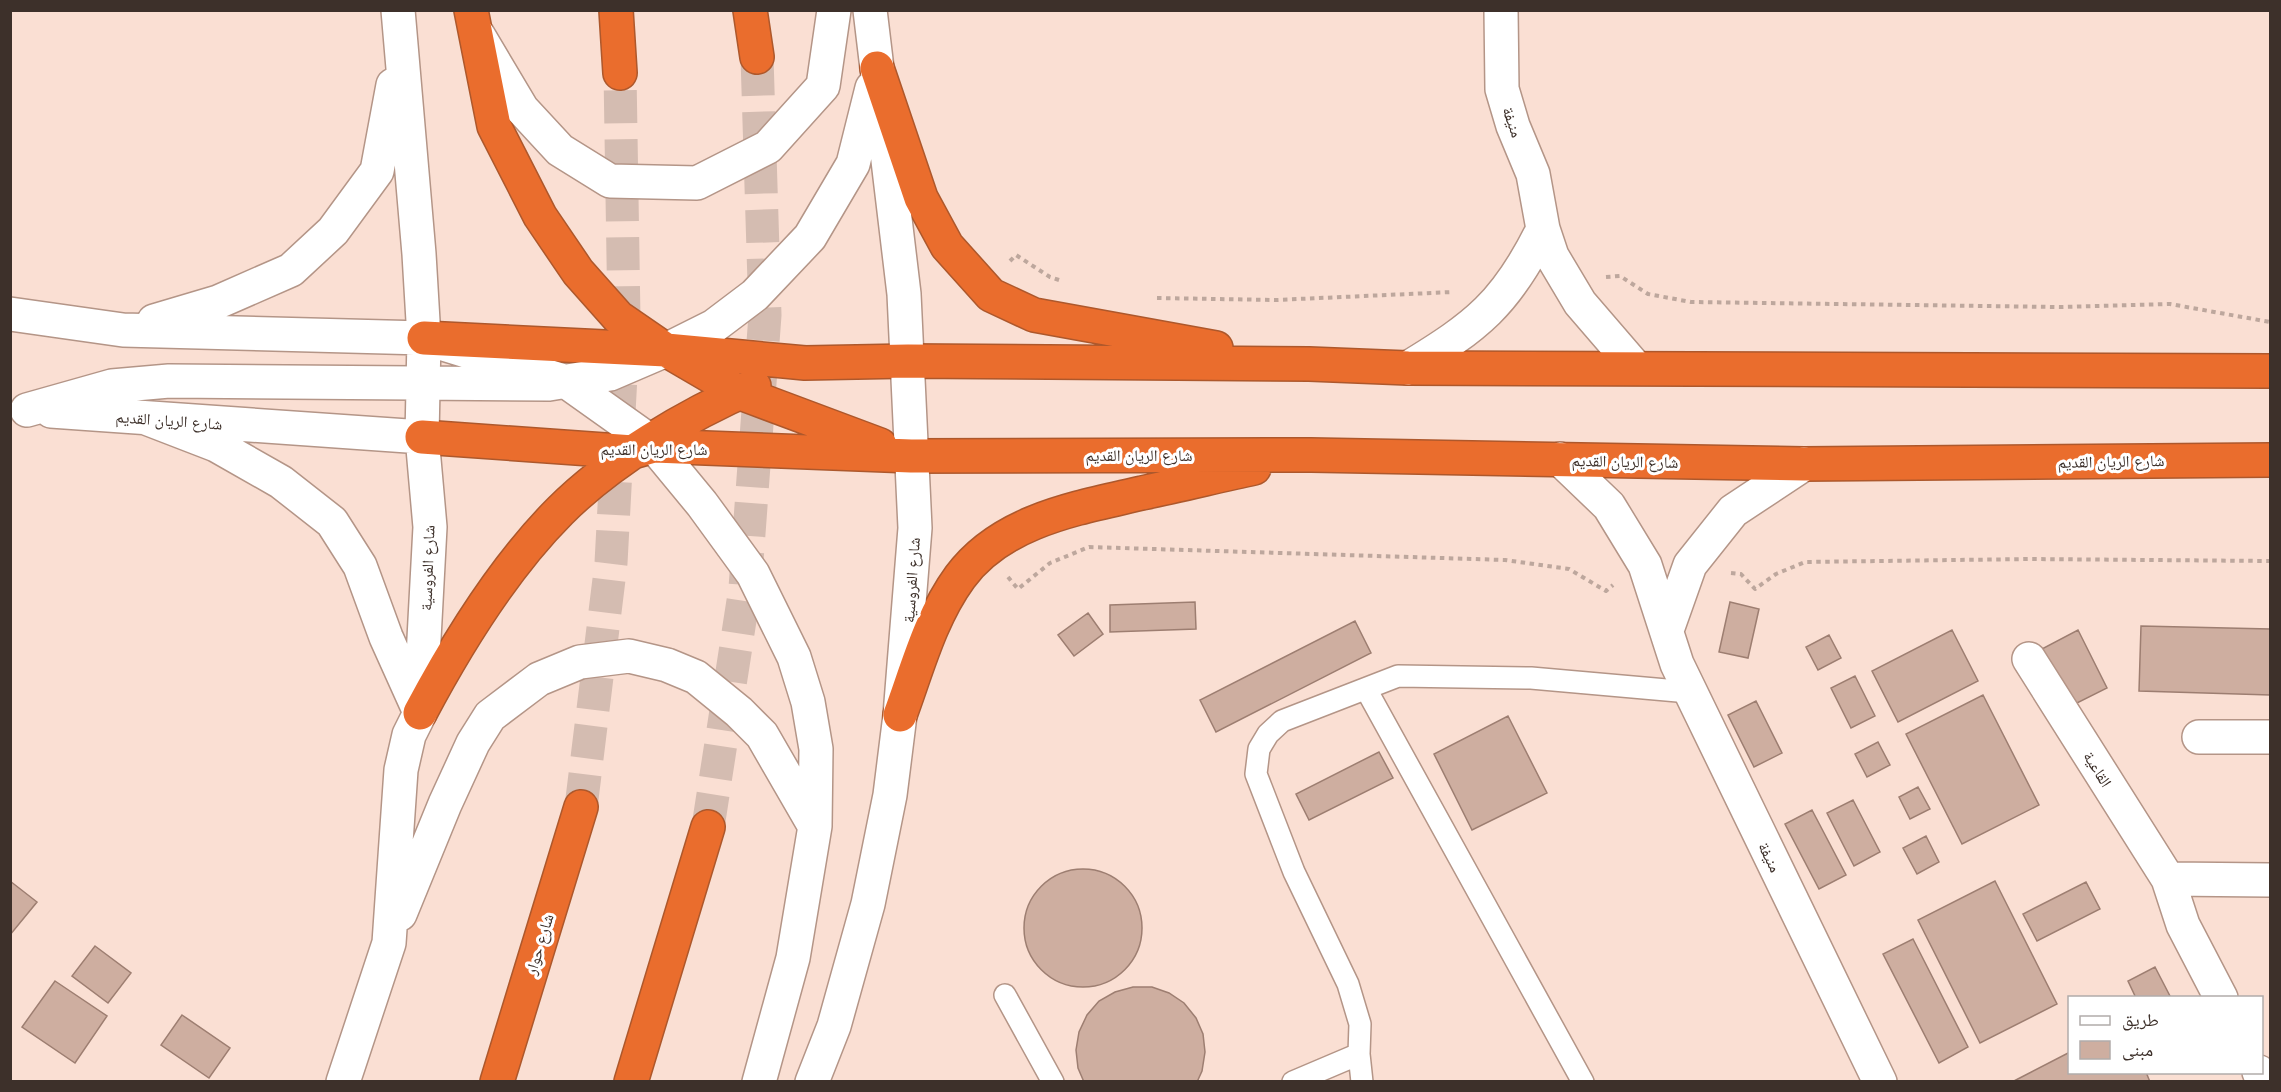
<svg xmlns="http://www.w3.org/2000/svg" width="2281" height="1092" font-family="Inter,'Noto Naskh Arabic',sans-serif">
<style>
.building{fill:#ceaea0;stroke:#9d7e71;stroke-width:1.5}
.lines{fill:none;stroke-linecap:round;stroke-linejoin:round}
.highway-tunnel{stroke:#d4bcb1;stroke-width:33;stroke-dasharray:33 16;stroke-linecap:butt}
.lane-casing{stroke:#b49587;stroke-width:24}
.street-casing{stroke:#b49587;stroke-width:36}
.secondary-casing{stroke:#b49587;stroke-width:36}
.highway-casing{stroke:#ad582c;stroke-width:36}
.path{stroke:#bda79d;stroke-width:4;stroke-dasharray:4.5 4.5;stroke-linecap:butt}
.lane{stroke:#fff;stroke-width:21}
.street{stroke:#fff;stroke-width:33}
.secondary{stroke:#fff;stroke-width:33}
.highway{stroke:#ea6d2d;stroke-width:33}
.labels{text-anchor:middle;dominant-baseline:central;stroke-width:6;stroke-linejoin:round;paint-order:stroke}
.street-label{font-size:16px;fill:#3d302a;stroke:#fff}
</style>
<rect width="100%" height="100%" fill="#fadfd3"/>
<path class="building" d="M1195,602L1196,629L1110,632V605Z
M1730,602L1759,609L1748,658L1719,652Z
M1088,613L1103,634L1074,656L1058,635Z
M1355,621L1371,653L1216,732L1200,700Z
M2141,626L2270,629V695L2139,691Z
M1952,630L1978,681L1898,722L1872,671Z
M2078,630L2107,688L2067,708L2038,651Z
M1829,635L1841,658L1818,670L1806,647Z
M1855,676L1875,716L1851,728L1831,688Z
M1983,695L2039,805L1962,844L1906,734Z
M1756,701L1782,753L1754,767L1728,715Z
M1508,716L1547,793L1472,830L1434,754Z
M1878,742L1890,765L1867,777L1855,754Z
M1379,752L1393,778L1309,820L1296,794Z
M1918,787L1930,809L1910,819L1899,797Z
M1853,800L1880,852L1854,866L1827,813Z
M1812,810L1846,875L1819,889L1785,824Z
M1926,836L1939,862L1917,874L1903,848Z
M1024 928a59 59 0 1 1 118 0a59 59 0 1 1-118 0Z
M10,881L37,902L10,935Z
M1995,881L2057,1004L1980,1043L1918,920Z
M2086,882L2100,909L2037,941L2023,914Z
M1913,939L1968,1047L1939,1063L1883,954Z
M95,946L131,973L108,1003L72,976Z
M2155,967L2171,998H2136L2128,981Z
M55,981L107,1016L75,1063L22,1027Z
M1133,987H1152L1169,993L1184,1003L1196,1018L1203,1034L1205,1052L1202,1071L1197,1082H1084L1078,1068L1076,1050L1079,1032L1087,1015L1099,1001L1115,992Z
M182,1015L230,1048L209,1078L161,1045Z
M2070,1052V1072H2146L2150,1082H2012Z"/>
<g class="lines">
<path class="highway-tunnel" d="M581,807L611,563L624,319L620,73
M708,827L745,588L765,315L757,57"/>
<g class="lane-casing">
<path id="lane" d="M1366,689L1583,1082
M1005,995L1053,1082
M1293,1082L1359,1054
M1362,1082L1359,1054L1360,1024L1348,984L1294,872L1256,774L1259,749L1268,734L1282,721L1398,676L1531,678L1689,692"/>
</g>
<g class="street-casing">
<path id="street" d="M1501,10L1502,89L1513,126L1533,174L1543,229L1552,256L1580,303L1636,368
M1408,368C1477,326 1506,304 1543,229
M1560,459L1609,506L1645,565L1677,664L1880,1082
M1667,630L1690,565L1733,511L1804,464
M2029,659L2168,879L2183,925L2221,998
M2199,737H2270
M2168,879L2270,880
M2259,1072L2264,1082"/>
</g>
<g class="secondary-casing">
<path id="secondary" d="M478,35L522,109L560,150L610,181L697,183L768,147L823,86L834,10
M10,314L123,330L424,338L567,382L650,441L702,504L753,574L794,657L808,702L816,749L815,826L793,958L759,1082
M154,321L218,302L291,270L333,231L377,171L393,85
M27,410L112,386L169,381L549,384L610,374L666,350L714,326L755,295L810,237L853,164L872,88
M51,411L422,437
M146,418L216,445L281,482L332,522L360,566L386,637L418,708
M400,914L445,804L473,743L490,716L539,679L580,662L629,656L667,665L696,677L739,712L762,735L814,825
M343,1082L389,943L401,770L409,735L420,713L430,527L422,437L424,338L419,254L398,10
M812,1082L834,1026L868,904L890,795L900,715L915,528L904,294L870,10"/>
</g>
<g class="highway-casing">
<path id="highway" d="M471,10L494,126L540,216L578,272L618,317L666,350L738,392L880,445
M616,10L620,73
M750,10L757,57
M877,68L921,198L947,246L991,295L1034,315L1216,348
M424,338L666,350L805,363L908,361L1309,364L1408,368L2270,371
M422,437L633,452L654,446L911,456L1311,455L1804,464L2270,460
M420,713C456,645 505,566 560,511C611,460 687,415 754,386
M900,715C917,669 930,618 960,577C1002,520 1078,508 1142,493C1180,485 1217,476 1254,468
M497,1082L581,807
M631,1082L708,827"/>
</g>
<path class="path" d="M1010,261L1016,255L1050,277L1062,281
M1606,277L1620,276L1648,294L1691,302L2059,307L2170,304L2270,322
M1157,298L1276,300L1453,292
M1731,573L1741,574L1755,589L1776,574L1805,562L2030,559L2270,561
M1008,577L1018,589L1050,563L1089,547L1505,560L1569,569L1606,591L1613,585"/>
<use href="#lane" class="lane"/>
<use href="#street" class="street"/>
<use href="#secondary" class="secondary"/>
<use href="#highway" class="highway"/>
</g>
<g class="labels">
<g class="street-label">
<text transform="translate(1513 122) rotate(71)">منيفة</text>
<text transform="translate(169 420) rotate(4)">شارع الريان القديم</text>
<text x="654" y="449">شارع الريان القديم</text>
<text x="1139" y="455">شارع الريان القديم</text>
<text transform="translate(1625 461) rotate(1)">شارع الريان القديم</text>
<text transform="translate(2111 461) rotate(-1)">شارع الريان القديم</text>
<text transform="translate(427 568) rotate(-88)">شارع الفروسية</text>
<text transform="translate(911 580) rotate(-86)">شارع الفروسية</text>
<text transform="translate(2098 769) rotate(58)">القاعية</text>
<text transform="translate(1770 857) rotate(64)">منيفة</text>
<text transform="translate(539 944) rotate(-73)">شارع حوار</text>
</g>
</g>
<rect width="2281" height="1092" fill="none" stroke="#3d302a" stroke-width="24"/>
<rect x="2068" y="996" width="195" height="78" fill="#ffffff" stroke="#b1acaa" stroke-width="1.5"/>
<rect x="2080" y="1016" width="30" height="9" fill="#ffffff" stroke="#b1acaa" stroke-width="1.5"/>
<text x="2122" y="1026" font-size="18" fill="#3d302a">طريق</text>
<rect x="2080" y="1041" width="30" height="18" fill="#ceaea0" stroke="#b1acaa" stroke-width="1.5"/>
<text x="2122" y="1056" font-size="18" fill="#3d302a">مبنى</text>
</svg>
